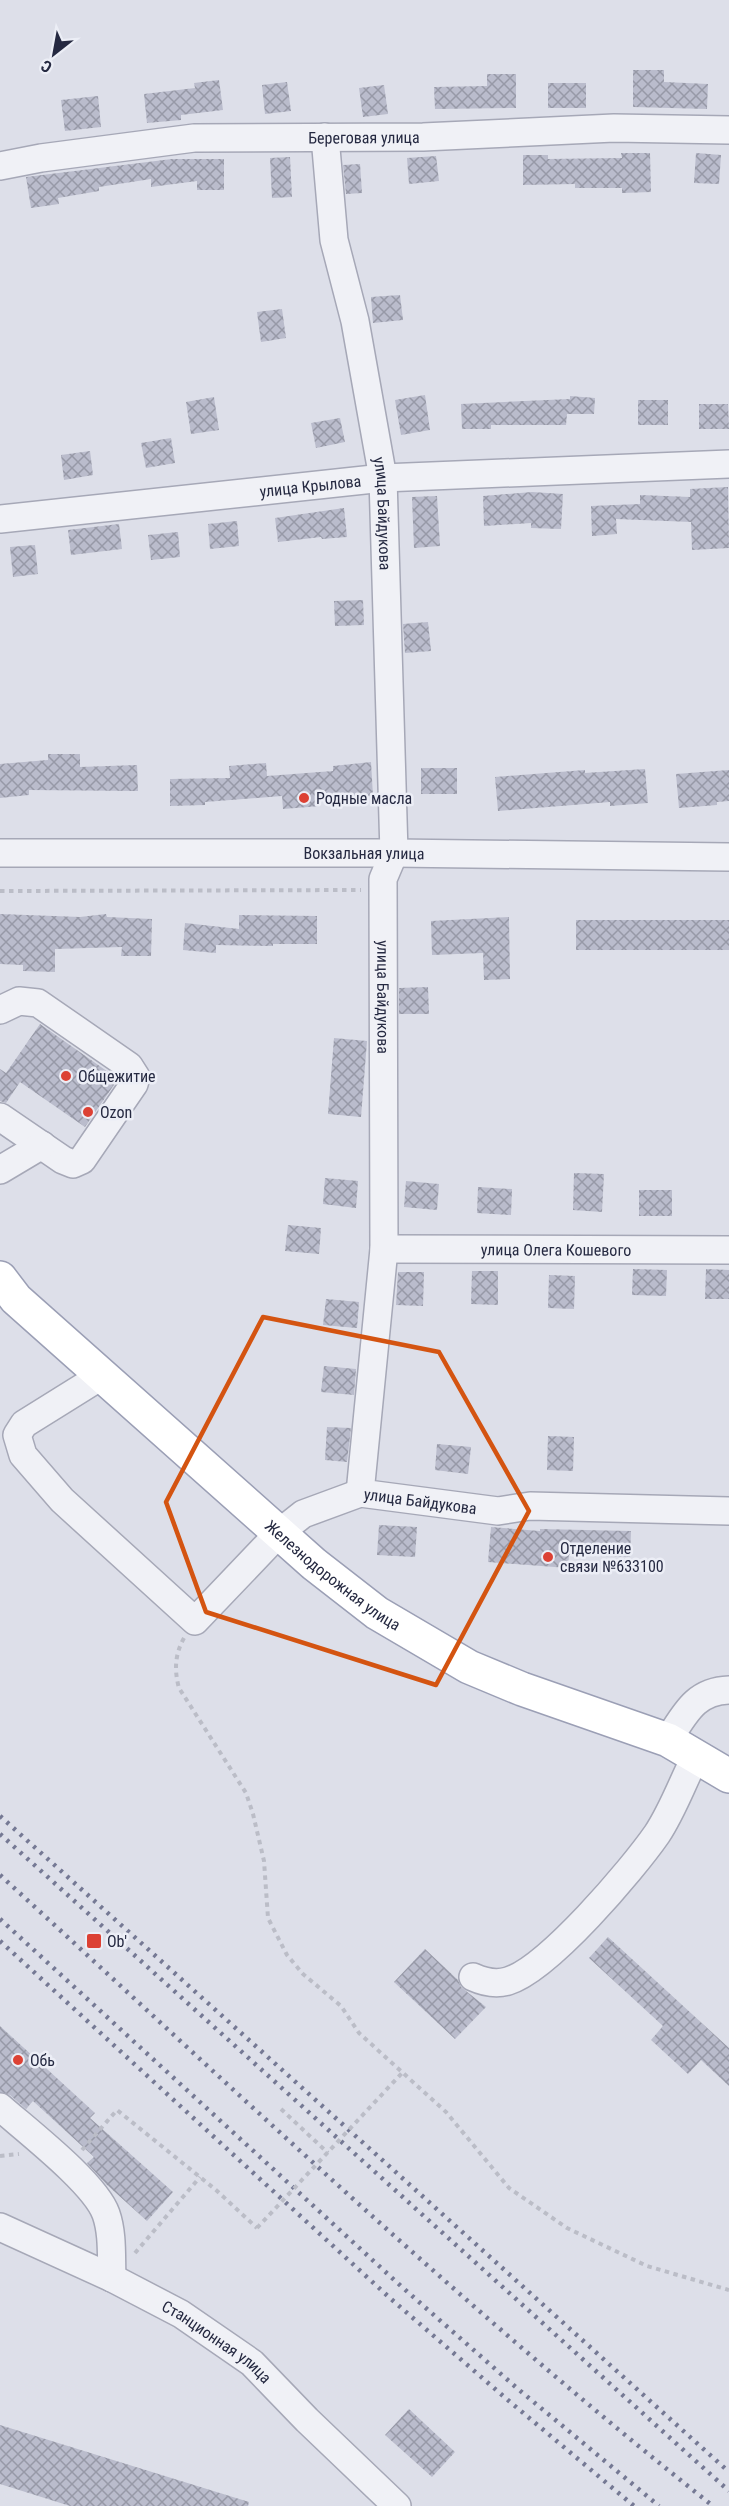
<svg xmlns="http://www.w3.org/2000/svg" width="729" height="2506" font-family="'Roboto Condensed',sans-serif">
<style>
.building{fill:url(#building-cross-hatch)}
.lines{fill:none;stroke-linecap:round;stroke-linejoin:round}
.minor-casing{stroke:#a6a8b7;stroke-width:30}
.major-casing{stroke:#9b9fb5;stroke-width:36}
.path{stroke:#bbbdc7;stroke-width:4;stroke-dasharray:4.5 4.5;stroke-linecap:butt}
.minor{stroke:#f0f1f6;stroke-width:27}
.major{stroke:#fff;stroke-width:33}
.rail{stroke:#757994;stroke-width:4.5;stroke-dasharray:3 6;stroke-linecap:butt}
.path-bridge{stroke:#bbbdc7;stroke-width:4;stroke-dasharray:4.5 4.5;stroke-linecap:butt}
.marked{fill:none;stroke:#d45411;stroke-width:4.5;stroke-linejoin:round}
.poi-dot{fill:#dc4134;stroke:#eceef6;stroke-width:2}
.labels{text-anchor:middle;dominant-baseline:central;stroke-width:5;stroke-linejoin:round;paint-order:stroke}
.street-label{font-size:16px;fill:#252941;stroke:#eceef6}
.poi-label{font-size:16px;fill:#252941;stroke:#eceef6;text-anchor:start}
</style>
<defs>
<pattern id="building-cross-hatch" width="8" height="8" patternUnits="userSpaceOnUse" patternTransform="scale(1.5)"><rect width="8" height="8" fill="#babccc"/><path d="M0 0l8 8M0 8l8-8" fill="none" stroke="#9799a7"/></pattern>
</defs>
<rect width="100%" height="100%" fill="#dddfe9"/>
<path class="building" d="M633,70H664V82L708,84L707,109L633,107Z
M487,74H516V108L435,109L434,87L487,86Z
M219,80L223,110L181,115V120L147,123L144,94L195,88L194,83Z
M287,82L291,111L265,114L262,85Z
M548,83H586V108H548Z
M384,85L388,114L363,117L359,88Z
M98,96L101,127L65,131L61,100Z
M621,153H650L651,192L622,193V188H575V184L523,185V155H548V159L622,158Z
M696,153L721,155L719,184L694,183Z
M436,156L439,181L409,184L407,158Z
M290,157L292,197L272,198L270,158Z
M172,159H224V190H197V181L151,187V179L99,187V191L58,198L59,204L31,208L26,177Z
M360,164L362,193L346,194L343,165Z
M400,295L403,320L373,323L371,297Z
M282,309L286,338L261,342L257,312Z
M425,395L430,430L401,435L395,400Z
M570,396L595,398L594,414H567L566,425H491V429H462L461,404L570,399Z
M214,397L219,430L191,434L186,402Z
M638,400H668V425H638Z
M699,404H728L729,429H699Z
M340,418L345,442L316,448L311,423Z
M171,438L175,463L146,468L141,443Z
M90,451L93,475L64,480L61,455Z
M728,487L729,548L692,550L691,522L616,519L617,534L592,536L591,506L640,504V495L690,497V489Z
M532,492L563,494L561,529L531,528V523L484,526L483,496Z
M437,496L440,546L414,548L412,497Z
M344,508L347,537L322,539L321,537L278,542L275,518Z
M237,521L239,546L210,549L208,524Z
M119,524L122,549L71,555L68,530Z
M178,532L180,557L151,560L148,535Z
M35,545L38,574L13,577L10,547Z
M363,600L364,625L335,626L334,601Z
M428,622L431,651L405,653L403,624Z
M48,754H80V767L137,765L138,791L29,790V795L0,798V764L48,760Z
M371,762L373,796L320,800L321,806L283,809L282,796L205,802V805L170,806V779L230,778L229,766L266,763L267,776L333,771V766Z
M421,768H457V794H421Z
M645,769L648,803L610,806V802L498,811L495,777L585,770V773Z
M729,770V801L717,802V805L679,808L676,774Z
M0,914L80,917L106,914L107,917L152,919L151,956H121L122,947L55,949V972L23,971V965L0,964Z
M239,915L317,916V944H273V946L216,945V953L183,950L185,923L239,929Z
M509,917L510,979L484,980L483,953L432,955L431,921Z
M576,920H729V950H576Z
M428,987L429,1014H399V988Z
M40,1024L118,1079L85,1127L20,1082L6,1103L0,1101V1069L6,1073Z
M334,1038L367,1041L361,1117L328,1114Z
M574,1173L604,1174L602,1212L573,1210Z
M325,1178L358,1181L356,1208L323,1204Z
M406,1181L439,1184L437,1210L404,1207Z
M478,1187L512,1189L511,1215L477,1213Z
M639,1190H672V1216H639Z
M288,1225L321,1228L319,1254L285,1251Z
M633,1269L667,1270L666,1296L632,1295Z
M706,1269L729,1270V1299H705Z
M472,1271H498V1305L471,1304Z
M398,1272H424L423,1306L396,1305Z
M549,1275L575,1276L574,1309L548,1308Z
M326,1299L359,1302L357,1328L323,1325Z
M324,1366L356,1369L354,1395L321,1392Z
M327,1427L351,1428L347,1462L325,1460Z
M548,1436L574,1437L573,1471L547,1470Z
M437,1444L471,1447L468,1474L435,1470Z
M379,1525L417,1527L415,1557L377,1555Z
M491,1527L540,1531V1529L631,1531L630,1557L569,1555L568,1568L488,1562Z
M608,1937L729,2048V2086L701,2060L688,2074L651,2040L663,2026L589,1958Z
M425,1949L458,1980L461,1987L486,2007L455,2039L394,1982Z
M0,2026L95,2113L90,2118L173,2192L147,2221L106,2184L87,2163L94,2157L33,2101L26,2109L10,2095L0,2092Z
M409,2409L455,2452L432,2477L385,2435Z
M0,2425L249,2502L248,2506H70L0,2484Z"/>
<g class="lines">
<g class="minor-casing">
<g id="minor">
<path id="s1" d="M325,137L334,240L355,321L383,478L394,853L383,879L384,1249L360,1493L498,1511L530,1506L729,1511"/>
<path id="s2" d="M0,166L41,158L194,138L423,137L614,128L729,130"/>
<path id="s3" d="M0,519L383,478L729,464"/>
<path id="s4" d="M0,853H394L729,857"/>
<path d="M0,1010L19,1001L38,1003L129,1066L136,1077L134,1084L82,1160L73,1164L63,1160L0,1117"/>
<path d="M0,1170L42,1145"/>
<path id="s5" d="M384,1249L729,1250"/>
<path d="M101,1376L24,1424L17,1435L23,1455L62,1500L195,1621L279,1533L303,1514L360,1493"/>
<path d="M668,1740C685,1714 695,1691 729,1690"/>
<path d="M473,1977C484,1982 495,1985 508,1981C548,1969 632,1870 657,1834C673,1810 683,1781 696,1756"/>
<path d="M0,2107C26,2130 95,2183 106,2214C113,2234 111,2257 112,2278"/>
<path id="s6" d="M0,2227L112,2278L181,2314L252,2363L307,2420L397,2506"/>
</g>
</g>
<g class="major-casing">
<g id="major">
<path id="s7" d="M0,1278L16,1299L314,1564L377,1613L469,1667L522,1689L668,1740L729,1776"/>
</g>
</g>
<path class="path" d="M0,891L361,890
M184,1638C175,1654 174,1670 179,1688L246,1793L253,1814L264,1861L268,1918L287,1955L303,1974L341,2006L359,2033L446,2112L509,2188L567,2228L647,2266L729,2290
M281,2109L328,2153
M82,2150L117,2110L216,2190L257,2228
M0,2156L19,2154
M135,2253L200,2177"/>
<use href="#minor" class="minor"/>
<use href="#major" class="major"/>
<path class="rail" d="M0,1816L729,2472
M0,1834L729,2491
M0,1875C234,2089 464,2309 713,2506
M0,1919L402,2287L518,2389L659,2506
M0,1941L391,2299L509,2401L634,2506"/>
<path class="path-bridge" d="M257,2228L402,2073"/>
</g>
<path class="marked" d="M263,1317L439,1352L529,1511L436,1685L206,1612L166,1502Z"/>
<g class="poi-dot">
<circle cx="304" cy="798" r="6"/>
<circle cx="66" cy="1076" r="6"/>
<circle cx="88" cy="1112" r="6"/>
<circle cx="548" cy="1557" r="6"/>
<rect x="86" y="1933" width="16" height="16" rx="3"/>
<circle cx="18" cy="2060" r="6"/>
</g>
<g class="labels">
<g class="street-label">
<text stroke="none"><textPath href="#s2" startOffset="366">Береговая улица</textPath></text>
<text stroke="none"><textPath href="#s3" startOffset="312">улица Крылова</textPath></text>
<text stroke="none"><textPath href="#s1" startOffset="382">улица Байдукова</textPath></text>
<text stroke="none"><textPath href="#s4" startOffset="364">Вокзальная улица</textPath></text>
<text stroke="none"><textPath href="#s1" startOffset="868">улица Байдукова</textPath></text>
<text stroke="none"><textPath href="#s5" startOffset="172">улица Олега Кошевого</textPath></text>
<text stroke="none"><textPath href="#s1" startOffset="1426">улица Байдукова</textPath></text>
<text stroke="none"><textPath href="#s7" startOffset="447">Железнодорожная улица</textPath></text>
<text stroke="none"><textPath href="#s6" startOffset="246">Станционная улица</textPath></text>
</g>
<g class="poi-label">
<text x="316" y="798">Родные масла</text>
<text x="78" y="1076">Общежитие</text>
<text x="100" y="1112">Ozon</text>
<text x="560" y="1548">Отделение<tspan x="560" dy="18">связи №633100</tspan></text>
<text x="107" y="1941">Ob'</text>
<text x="30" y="2060">Обь</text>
</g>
</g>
<g transform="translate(54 54) rotate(211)" stroke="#eceef6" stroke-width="4.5" paint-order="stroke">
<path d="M0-4.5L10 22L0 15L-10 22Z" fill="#252941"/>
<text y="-9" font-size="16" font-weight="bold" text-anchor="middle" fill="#252941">С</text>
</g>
</svg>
